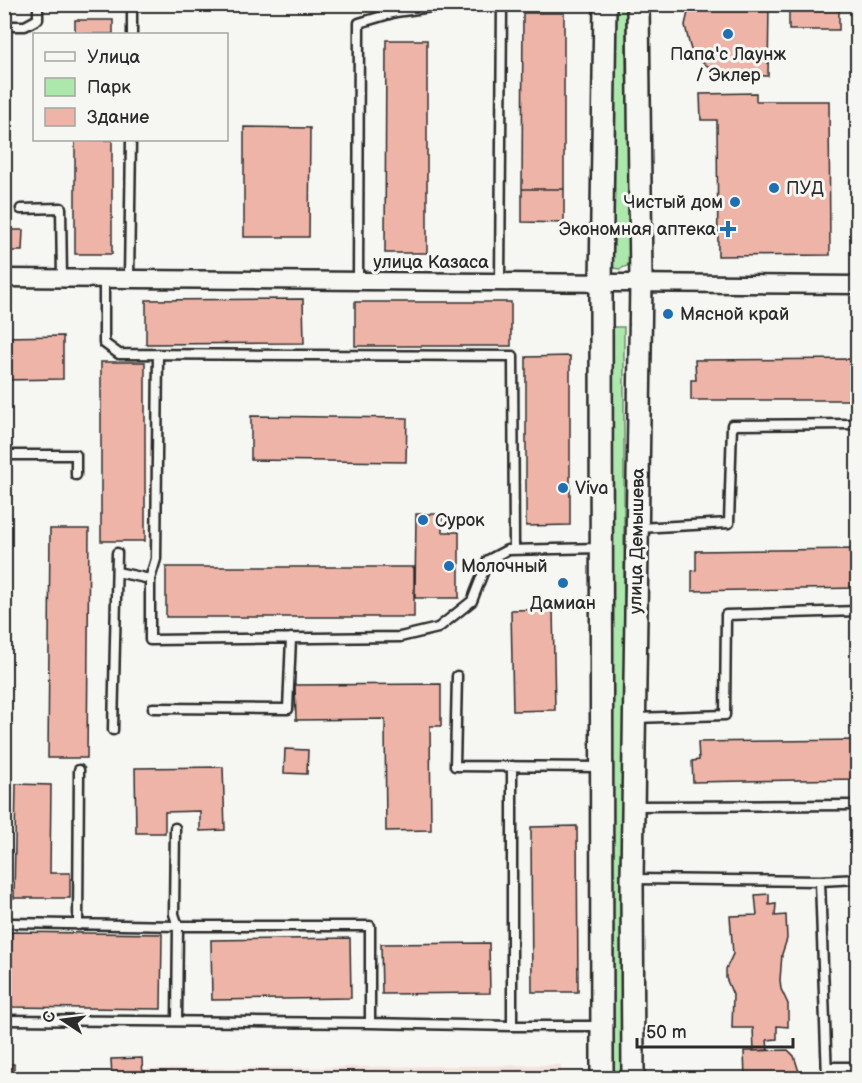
<svg xmlns="http://www.w3.org/2000/svg" width="862" height="1083" font-family="'Balsamiq Sans',sans-serif">
<style>
.built{fill:#f4e2dc}
.green{fill:#ace7ac;stroke:#6c896c;stroke-width:1.5}
.building{fill:#eeb4a8;stroke:#2b2b2b;stroke-width:1.5}
.lines{fill:none;stroke-linecap:round;stroke-linejoin:round}
.service-casing{stroke:#2b2b2b;stroke-width:13}
.minor-casing{stroke:#2b2b2b;stroke-width:21}
.tertiary-casing{stroke:#2b2b2b;stroke-width:26}
.service{stroke:#f6f6f2;stroke-width:8}
.minor{stroke:#f6f6f2;stroke-width:16}
.tertiary{stroke:#f6f6f2;stroke-width:21}
.poi-dot{fill:#1f6fb2;stroke:#f6f6f2;stroke-width:2}
.labels{text-anchor:middle;dominant-baseline:central;stroke-width:6;stroke-linejoin:round;paint-order:stroke}
.poi-label{font-size:18px;fill:#2b2b2b;stroke:#f6f6f2;text-anchor:start}
.street-label{font-size:18px;fill:#2b2b2b;stroke:#f6f6f2}
</style>
<rect width="100%" height="100%" fill="#f6f6f2"/>
<filter id="ink" filterUnits="userSpaceOnUse"><feTurbulence type="fractalNoise" baseFrequency=".0167" numOctaves="2"/><feDisplacementMap in="SourceGraphic" scale="12" xChannelSelector="R" yChannelSelector="G"/><feConvolveMatrix kernelMatrix="1 2 1 2 8 2 1 2 1" color-interpolation-filters="sRGB"/></filter>
<g filter="url(#ink)">
<path class="built" d="M561,1065V1078H143L142,1069Z"/>
<path class="green" d="M626,4V76L632,78L630,260L627,266L620,269L613,268L612,256L613,5Z
M612,327H624V1078H612Z"/>
<path class="building" d="M692,4H769L768,76L724,75L704,64L692,53L689,43L685,25L689,8Z
M789,4H839V30H789Z
M523,13H564V189H522Z
M75,20H113V34H75Z
M386,40H427V253H385Z
M756,93V101H829L830,255L718,256L717,120H701L700,94Z
M244,127L310,128L309,237H244Z
M75,140H112V254H75Z
M522,189H564V223L522,222Z
M9,190V230H4V191Z
M4,230H23L22,251H4Z
M303,299L304,343L146,344V300Z
M355,302H511V346H355Z
M63,336V379L4,380V337Z
M570,356V525L526,526V357Z
M858,359V400H691V380H696L695,360Z
M101,362H145V541H101Z
M251,416L407,418L406,462L251,460Z
M416,514H442V532H459V598H415Z
M50,529H89L87,758H48Z
M858,549V588L692,591V571L696,570V551Z
M166,567H414V617H166Z
M553,609L555,710L513,711L511,610Z
M441,684V726H430L431,830L386,831L385,719L296,720L295,685Z
M858,740V779L693,782L692,761L699,760L698,742Z
M285,749L308,750L307,774L284,773Z
M223,767L225,830L200,831V811L165,812V833H136L135,768Z
M16,784L51,785L50,873H70V898H14Z
M577,826L578,992H532L531,827Z
M769,894V905L776,904L775,916L786,915L787,939L782,954L780,980L781,989L788,1004V1027L777,1026V1039L767,1040L768,1050L754,1051L753,1028H732L733,995L726,978V969L733,954L730,916L757,915L755,895Z
M11,932L162,934L161,1009L10,1007Z
M350,938L351,998L212,1000L211,940Z
M489,943L490,993L382,994L381,944Z
M788,1050L794,1056L801,1078H745L744,1051Z
M142,1058L143,1078H112L111,1059Z
M4,1064H14V1078H4Z"/>
<g class="lines">
<g class="service-casing">
<path id="service" d="M4,26H25L38,19V4
M132,34V4
M21,209L61,208L62,279
M104,279V343L119,354L513,356L514,549
M129,279L131,140
M358,281L359,23L396,12L453,4
M500,282L502,4
M4,460L11,455H76V475
M639,528L729,523L732,425L858,424
M117,572L150,579V640L400,637L438,628L472,601L488,560L507,550L601,548
M150,579L156,559L158,354
M457,676L455,766L602,767
M153,708L288,709L291,638
M635,718L725,715L726,615L858,611
M113,730L117,553
M634,806L858,805
M175,828L174,914L178,926L177,1021
M633,879L820,881L858,879
M820,881L827,1078
M12,923L178,926H370V1023
M78,925L79,770
M4,1020L370,1023L512,1026H602
M512,1026V766
M827,1067H858"/>
</g>
<g class="minor-casing">
<path id="minor" d="M4,278L858,285"/>
</g>
<g class="tertiary-casing">
<path id="tertiary" d="M602,1078L601,284L605,4
M633,1078L632,879L641,283L638,4"/>
</g>
<use href="#service" class="service"/>
<use href="#minor" class="minor"/>
<use href="#tertiary" class="tertiary"/>
</g>
</g>
<g class="poi-dot">
<circle cx="728" cy="34" r="6"/>
<circle cx="774" cy="188" r="6"/>
<circle cx="735" cy="202" r="6"/>
<path d="M725 220h6v6h6v6h-6v6h-6v-6h-6v-6h6z"/>
<circle cx="668" cy="314" r="6"/>
<circle cx="563" cy="488" r="6"/>
<circle cx="423" cy="520" r="6"/>
<circle cx="449" cy="566" r="6"/>
<circle cx="563" cy="583" r="6"/>
</g>
<g class="labels">
<g class="poi-label">
<text x="728" y="54" text-anchor="middle">Папа'с Лаунж<tspan x="728" dy="21">/ Эклер</tspan></text>
<text x="786" y="188">ПУД</text>
<text x="723" y="202" text-anchor="end">Чистый дом</text>
<text x="716" y="229" text-anchor="end">Экономная аптека</text>
<text x="680" y="314">Мясной край</text>
<text x="575" y="488">Viva</text>
<text x="435" y="520">Сурок</text>
<text x="461" y="566">Молочный</text>
<text x="563" y="603" text-anchor="middle">Дамиан</text>
</g>
<g class="street-label">
<text x="431" y="262">улица Казаса</text>
<text transform="translate(637 541) rotate(-89)">улица Демышева</text>
</g>
</g>
<rect width="862" height="1083" fill="none" stroke="#f6f6f2" stroke-width="24"/>
<rect x="12" y="12" width="838" height="1059" fill="none" stroke="#2b2b2b" stroke-width="2" filter="url(#ink)"/>
<rect x="33" y="33" width="195" height="108" fill="#f6f6f2" stroke="#a5a5a2" stroke-width="1.5"/>
<rect x="45" y="52" width="30" height="9" fill="#f6f6f2" stroke="#a5a5a2" stroke-width="1.5"/>
<text x="87" y="63" font-size="18" fill="#2b2b2b">Улица</text>
<rect x="45" y="78" width="30" height="18" fill="#ace7ac" stroke="#a5a5a2" stroke-width="1.5"/>
<text x="87" y="93" font-size="18" fill="#2b2b2b">Парк</text>
<rect x="45" y="108" width="30" height="18" fill="#eeb4a8" stroke="#a5a5a2" stroke-width="1.5"/>
<text x="87" y="123" font-size="18" fill="#2b2b2b">Здание</text>
<g transform="translate(63 1020) rotate(283)" stroke="#f6f6f2" stroke-width="4.5" paint-order="stroke">
<path d="M0-4.5L10 22L0 15L-10 22Z" fill="#2b2b2b"/>
<text y="-9" font-size="16" font-weight="bold" text-anchor="middle" fill="#2b2b2b">С</text>
</g>
<path d="M637 1038v9h156v-9" fill="none" stroke="#2b2b2b" stroke-width="3"/>
<text x="646" y="1038" font-size="18" fill="#2b2b2b" stroke="#f6f6f2" stroke-width="4.5" paint-order="stroke">50 m</text>
</svg>
